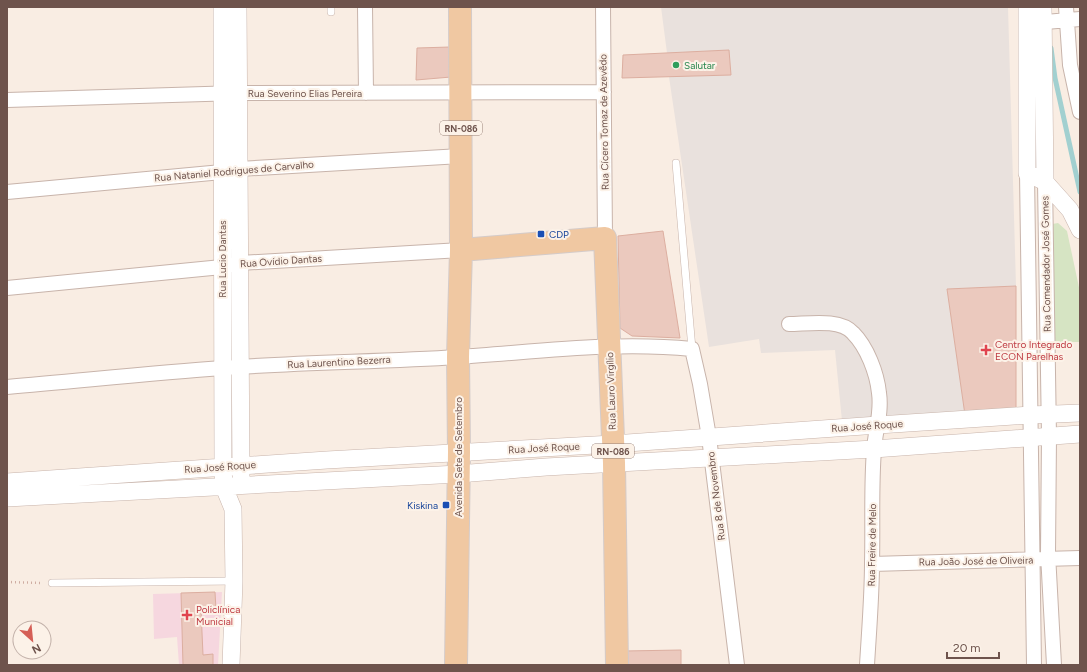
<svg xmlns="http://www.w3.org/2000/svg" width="1087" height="672" font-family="Figtree,sans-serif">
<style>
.industrial{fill:#e9e1dd}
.medical{fill:#f6d7df}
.green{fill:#d6e4c3}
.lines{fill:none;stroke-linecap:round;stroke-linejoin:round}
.stream{stroke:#a2d0d0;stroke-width:5}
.building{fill:#ebc9be;stroke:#dcaea0}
.service-casing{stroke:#c8b4ab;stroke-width:8}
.minor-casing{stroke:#c8b4ab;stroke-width:16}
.tertiary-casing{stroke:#c8b4ab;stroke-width:18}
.primary-casing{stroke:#d4cbc9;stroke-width:24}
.path{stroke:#cfada2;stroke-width:2.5;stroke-dasharray:1 3;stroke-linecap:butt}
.service{stroke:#fff;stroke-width:7}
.minor{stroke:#fff;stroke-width:14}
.tertiary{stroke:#fff;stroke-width:17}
.primary{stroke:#f0c8a2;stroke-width:22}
.leisure-dot{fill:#2e9e5b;stroke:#fcf2e8;stroke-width:1.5}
.transit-dot{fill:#1a4fb4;stroke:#fcf2e8;stroke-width:1.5}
.health-dot{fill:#e0444e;stroke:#fcf2e8;stroke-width:1.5}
.labels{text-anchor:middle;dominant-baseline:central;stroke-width:4;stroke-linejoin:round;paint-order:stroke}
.shield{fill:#fcf2e8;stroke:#99837b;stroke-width:1}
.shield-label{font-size:9px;font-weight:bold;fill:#6e534c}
.leisure-label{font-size:10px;fill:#27864d;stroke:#fcf2e8;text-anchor:start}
.street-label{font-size:10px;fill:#6e534c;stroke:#fcf2e8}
.transit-label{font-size:10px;fill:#164399;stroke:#fcf2e8;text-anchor:start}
.health-label{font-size:10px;fill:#be3a42;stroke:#fcf2e8;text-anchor:start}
</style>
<rect width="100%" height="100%" fill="#f9ede3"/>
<path class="industrial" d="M661,7H1008L1016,286L947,289L965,415L842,421L835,350L761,353L759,339L709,347L669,77L731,75L729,50L667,53Z"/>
<path class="medical" d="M222,592L218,665H179L177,637L154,639L153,594Z"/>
<path class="green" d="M1058,223L1067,231L1080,292V342H1051L1047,225Z"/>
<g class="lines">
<path class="stream" d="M1051,48L1055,78L1080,192"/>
</g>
<path class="building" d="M450,47L451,77L416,80L417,48Z
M729,50L731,75L622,78L623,55Z
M663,231L680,338L632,336L620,328L618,236Z
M1016,286V411L965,415L947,289Z
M215,592L216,610H201L203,655L213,654V665H183L181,593Z
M681,650V665H624V651Z"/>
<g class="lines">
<g class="service-casing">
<path id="service" d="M331,7V12
M676,163L692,349
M52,583L234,581"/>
</g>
<g class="minor-casing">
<path id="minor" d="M365,7L366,93
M603,7L605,238
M1066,7L1070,65L1080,112
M1034,23L1080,19
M7,100L238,93L604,92
M1027,173L1034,665
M1045,182L1049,436L1048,554L1054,665
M7,192L222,172L239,169L461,156
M7,288L222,267L240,263L461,250
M789,324C807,324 840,318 853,333C867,347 877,373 879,393C882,413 875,431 874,450C871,487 873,525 872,562C872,596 869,631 867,665
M7,387C79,381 151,373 224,368C302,362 380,362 458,357C536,352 614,341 692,349L700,384L709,437L737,665
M872,564L1080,558"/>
</g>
<g class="tertiary-casing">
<path id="tertiary" d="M222,7L223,467L224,487L233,509L234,581L231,665
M238,7L241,476
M1027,7V173L1045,182L1070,210L1080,230
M1043,7L1045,182
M7,482L327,460L613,444L878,425L1031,415L1080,413
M7,498L458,474L546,467L874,449L1080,434"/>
</g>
<g class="primary-casing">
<path id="primary" d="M461,250L605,238L614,463L617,665
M456,665L459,452L458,357L461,250L460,7"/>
</g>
<path class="path" d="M7,582L41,583"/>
<use href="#service" class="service"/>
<use href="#minor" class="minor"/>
<use href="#tertiary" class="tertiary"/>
<use href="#primary" class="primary"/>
</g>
<circle class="leisure-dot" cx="676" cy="65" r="4"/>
<g class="transit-dot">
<rect x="537" y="230" width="8" height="8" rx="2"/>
<rect x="442" y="501" width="8" height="8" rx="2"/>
</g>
<g class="health-dot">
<path d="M984 344h4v4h4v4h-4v4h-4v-4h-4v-4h4z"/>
<path d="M185 609h4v4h4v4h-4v4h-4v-4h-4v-4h4z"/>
</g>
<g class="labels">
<g class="shield">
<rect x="440" y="121" width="42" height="14" rx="3"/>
<rect x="592" y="444" width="42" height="14" rx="3"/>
</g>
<g class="shield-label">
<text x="461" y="128">RN-086</text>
<text x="613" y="451">RN-086</text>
</g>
<g class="leisure-label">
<text x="684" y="65">Salutar</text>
</g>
<g class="street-label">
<text x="305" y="93">Rua Severino Elias Pereira</text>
<text transform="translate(604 122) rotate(-91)">Rua Cícero Tomaz de Azevêdo</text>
<text transform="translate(234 171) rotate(-5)">Rua Nataniel Rodrigues de Carvalho</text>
<text transform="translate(222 259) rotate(-90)">Rua Lucio Dantas</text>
<text transform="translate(281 261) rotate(-4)">Rua Ovídio Dantas</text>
<text transform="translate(1046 264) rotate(-91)">Rua Comendador José Gomes</text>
<text transform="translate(339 362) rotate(-3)">Rua Laurentino Bezerra</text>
<text transform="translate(611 391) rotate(-92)">Rua Lauro Virgílio</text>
<text transform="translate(867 426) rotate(-4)">Rua José Roque</text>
<text transform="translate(544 448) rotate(-3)">Rua José Roque</text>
<text transform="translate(458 457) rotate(-90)">Avenida Sete de Setembro</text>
<text transform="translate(220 467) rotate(-4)">Rua José Roque</text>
<text transform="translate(716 496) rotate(-97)">Rua 8 de Novembro</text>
<text transform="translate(872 545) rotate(-89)">Rua Freire de Melo</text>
<text transform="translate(976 561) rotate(-1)">Rua João José de Oliveira</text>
</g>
<g class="transit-label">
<text x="549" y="234">CDP</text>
<text x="438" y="505" text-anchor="end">Kiskina</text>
</g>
<g class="health-label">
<text x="995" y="344">Centro Integrado<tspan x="995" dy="12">ECON Parelhas</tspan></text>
<text x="196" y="609">Policlínica<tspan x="196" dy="12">Municial</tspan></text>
</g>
</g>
<rect width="1087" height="672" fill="none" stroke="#6e534c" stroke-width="16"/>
<g transform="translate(32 640) rotate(153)"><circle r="19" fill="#fcf2e8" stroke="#c3b2aa"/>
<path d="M0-3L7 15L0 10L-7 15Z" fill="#d55f56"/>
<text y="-6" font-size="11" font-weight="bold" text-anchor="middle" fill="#6e534c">N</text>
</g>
<path d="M947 652v6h52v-6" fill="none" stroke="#6e534c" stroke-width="2"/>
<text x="953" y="652" font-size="12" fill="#6e534c" stroke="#fcf2e8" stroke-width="3" paint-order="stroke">20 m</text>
</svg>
